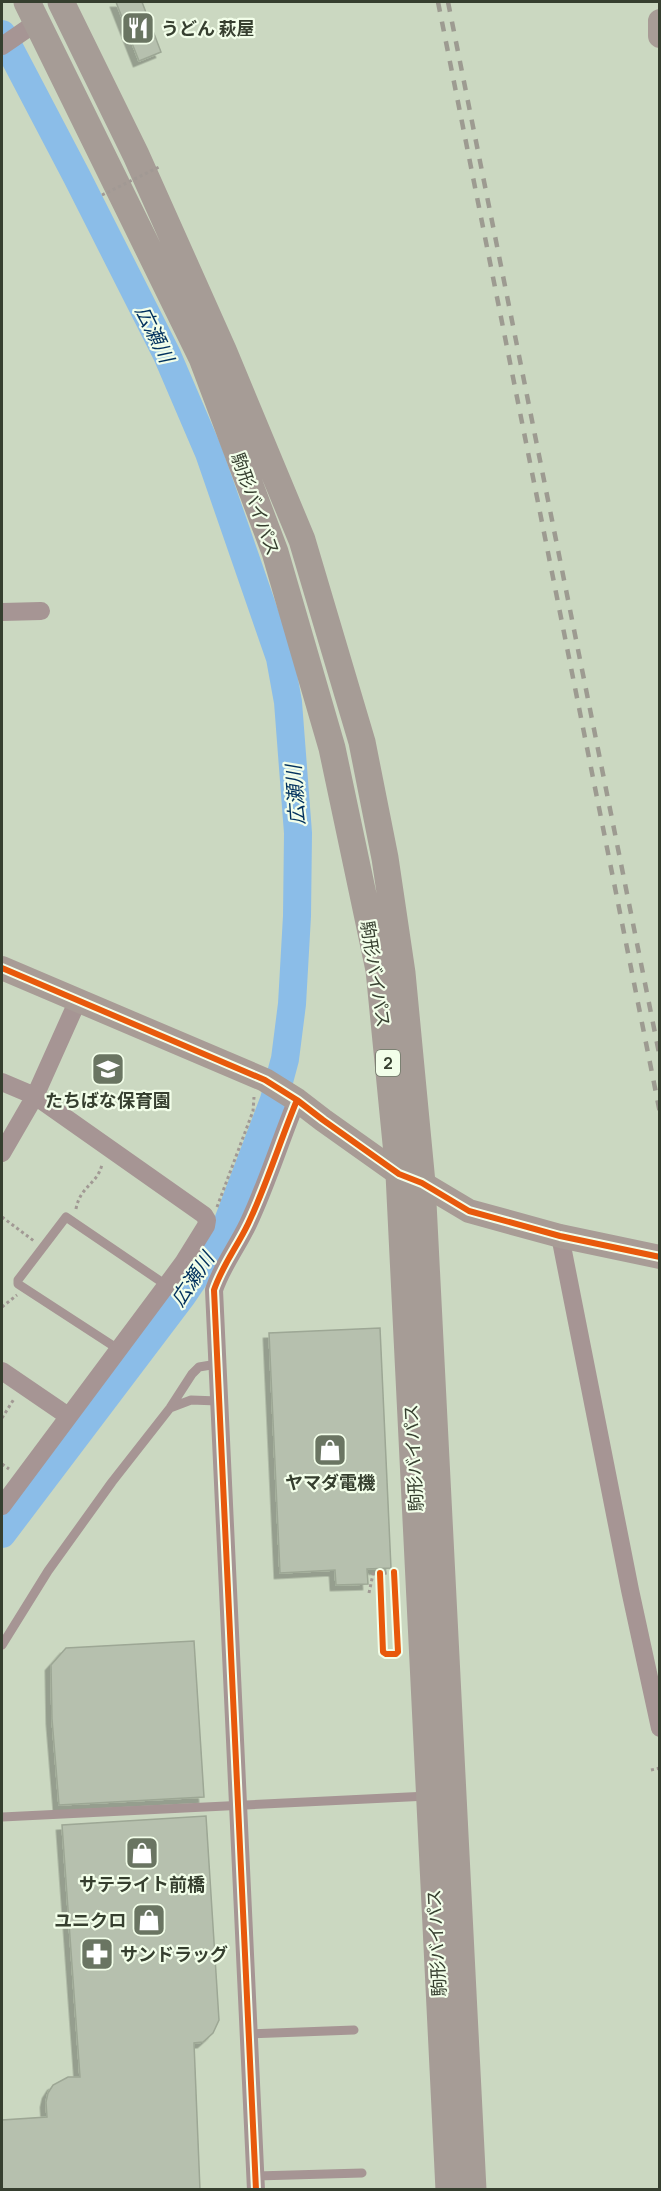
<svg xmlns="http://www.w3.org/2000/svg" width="661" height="2191" font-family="Manrope,'Noto Sans JP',sans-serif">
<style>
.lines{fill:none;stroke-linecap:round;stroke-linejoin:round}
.river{stroke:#8bbde8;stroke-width:28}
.building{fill:#b6c0ae;stroke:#9da795;stroke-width:1.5;filter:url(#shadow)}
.path{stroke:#a19994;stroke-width:3;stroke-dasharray:3 3;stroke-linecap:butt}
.lane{stroke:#a69594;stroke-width:9}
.street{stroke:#a69594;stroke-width:18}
.secondary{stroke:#a89c96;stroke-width:24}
.primary{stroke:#a69c96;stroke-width:27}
.rail{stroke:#9d9b91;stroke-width:4.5;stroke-dasharray:10 10;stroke-linecap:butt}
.path-bridge{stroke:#a19994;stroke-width:3;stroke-dasharray:3 3;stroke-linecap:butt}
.cycleway-casing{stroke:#f2fee9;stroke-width:10}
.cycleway{stroke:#e8590c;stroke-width:6}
.labels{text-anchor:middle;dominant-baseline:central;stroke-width:4.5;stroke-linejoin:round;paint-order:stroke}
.shield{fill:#f2fee9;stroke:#6e7867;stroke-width:1.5}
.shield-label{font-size:16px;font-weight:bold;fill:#363f2f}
.poi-label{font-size:18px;font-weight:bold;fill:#363f2f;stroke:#f2fee9}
.street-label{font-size:18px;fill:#363f2f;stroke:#f2fee9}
.water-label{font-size:20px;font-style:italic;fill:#01315d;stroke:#f2fee9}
</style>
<defs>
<filter id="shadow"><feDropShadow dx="-5.5" dy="5.5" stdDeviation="0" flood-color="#0004"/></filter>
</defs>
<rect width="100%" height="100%" fill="#cbd8c1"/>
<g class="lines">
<path class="river" d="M2,34L77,177L167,355L209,453L280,658L288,702L298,833L297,916L292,1004L285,1059L274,1100L224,1232L212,1252L182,1296L2,1534"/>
</g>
<path class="building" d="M116,2H142L161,52L139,61Z
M380,1328L391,1568L367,1569L368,1584L336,1585L335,1570L280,1573L269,1333Z
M194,1641L204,1797L59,1805L52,1719L51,1665L66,1648Z
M206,1816L219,2020L213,2033L203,2042L194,2043L200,2190H2V2120L47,2117L46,2102L48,2093L53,2085L68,2077H80L62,1825Z"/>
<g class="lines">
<path class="path" d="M217,1207L253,1111L254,1097
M76,1209C80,1186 98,1184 102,1164
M2,1217L34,1241
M2,1307L17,1295
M2,1418L14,1399
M2,1464L9,1469
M369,1593L373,1574L398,1572
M651,1770L660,1768"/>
<path class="lane" d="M118,1349L18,1284V1280L66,1217L166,1285
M170,1408L191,1400L218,1401
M2,1645L48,1571L112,1482L170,1408L192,1374L199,1367L217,1364
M2,1817L428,1796
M249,2034L354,2030
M256,2176L362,2173"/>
<path class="street" d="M2,46L37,22
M2,612L41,611
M2,1082L35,1096L52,1108L204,1215L207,1220L206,1226L183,1263L2,1506
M2,1153L35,1096L78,1000
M560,1236L630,1590L660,1728
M2,1371L68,1416
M256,2190L214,1290C222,1266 237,1247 248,1224C267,1184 280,1141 297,1100"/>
<path class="secondary" d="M660,21V36
M2,968L265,1080L297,1100L323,1120L399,1174L422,1183L469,1211L560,1236L660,1257"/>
<path class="primary" d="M27,2L202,358L275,552L332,748L379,970L399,1174L449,2190
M61,2L136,155L223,350L302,540L362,742L385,858L402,973L422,1183L473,2190"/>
<path class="rail" d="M438,2L660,1113
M448,2L660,1058"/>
<path class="path-bridge" d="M102,195L159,167"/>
<g class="cycleway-casing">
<path id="cycleway" d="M2,968L265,1080L297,1100L323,1120L399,1174L422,1183L469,1211L560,1236L660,1257
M380,1573L383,1652L386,1654H396L398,1652L394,1572
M256,2190L214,1290C222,1266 237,1247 248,1224C267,1184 280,1141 297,1100"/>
</g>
<use href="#cycleway" class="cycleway"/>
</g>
<defs>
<g id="restaurant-square" transform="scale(1.725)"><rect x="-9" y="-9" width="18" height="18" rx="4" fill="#6a7562" stroke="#f2fee9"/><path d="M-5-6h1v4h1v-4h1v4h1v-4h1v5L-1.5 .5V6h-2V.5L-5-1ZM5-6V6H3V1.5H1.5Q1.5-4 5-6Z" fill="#fff"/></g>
<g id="school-square" transform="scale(1.725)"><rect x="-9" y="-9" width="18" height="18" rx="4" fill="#6a7562" stroke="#f2fee9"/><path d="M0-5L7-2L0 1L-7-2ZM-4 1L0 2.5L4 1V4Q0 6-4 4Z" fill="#fff"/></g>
<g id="shop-square" transform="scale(1.725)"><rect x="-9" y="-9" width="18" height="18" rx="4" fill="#6a7562" stroke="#f2fee9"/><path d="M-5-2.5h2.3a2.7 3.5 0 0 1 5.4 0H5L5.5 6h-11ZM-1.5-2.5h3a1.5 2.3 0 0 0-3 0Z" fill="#fff"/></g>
<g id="pharmacy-square" transform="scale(1.725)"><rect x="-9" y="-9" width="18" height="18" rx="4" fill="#6a7562" stroke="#f2fee9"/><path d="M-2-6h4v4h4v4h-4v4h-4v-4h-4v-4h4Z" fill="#fff"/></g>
</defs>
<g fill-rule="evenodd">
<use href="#restaurant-square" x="138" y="28"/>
<use href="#school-square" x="108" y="1069"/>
<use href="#shop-square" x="330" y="1450"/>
<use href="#shop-square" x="142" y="1853"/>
<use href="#shop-square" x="149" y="1920"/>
<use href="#pharmacy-square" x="97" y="1954"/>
</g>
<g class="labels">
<rect class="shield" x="376" y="1050" width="24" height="26" rx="4.5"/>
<g class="shield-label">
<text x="388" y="1063">2</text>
</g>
<g class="poi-label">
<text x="161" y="28" text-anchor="start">うどん 萩屋</text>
<text x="108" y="1100">たちばな保育園</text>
<text x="330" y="1482">ヤマダ電機</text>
<text x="142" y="1884">サテライト前橋</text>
<text x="126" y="1920" text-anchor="end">ユニクロ</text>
<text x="120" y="1954" text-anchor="start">サンドラッグ</text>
</g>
<g class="street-label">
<text transform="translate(256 504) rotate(70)">駒形バイパス</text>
<text transform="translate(376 974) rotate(81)">駒形バイパス</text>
<text transform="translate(413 1458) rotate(-93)">駒形バイパス</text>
<text transform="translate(436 1943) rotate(-93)">駒形バイパス</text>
</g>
<g class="water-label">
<text transform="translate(155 334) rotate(64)">広瀬川</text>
<text transform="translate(295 795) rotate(-94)">広瀬川</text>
<text transform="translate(192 1279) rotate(-56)">広瀬川</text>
</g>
</g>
<rect width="661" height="2191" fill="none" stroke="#363f2f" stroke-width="6"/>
</svg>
